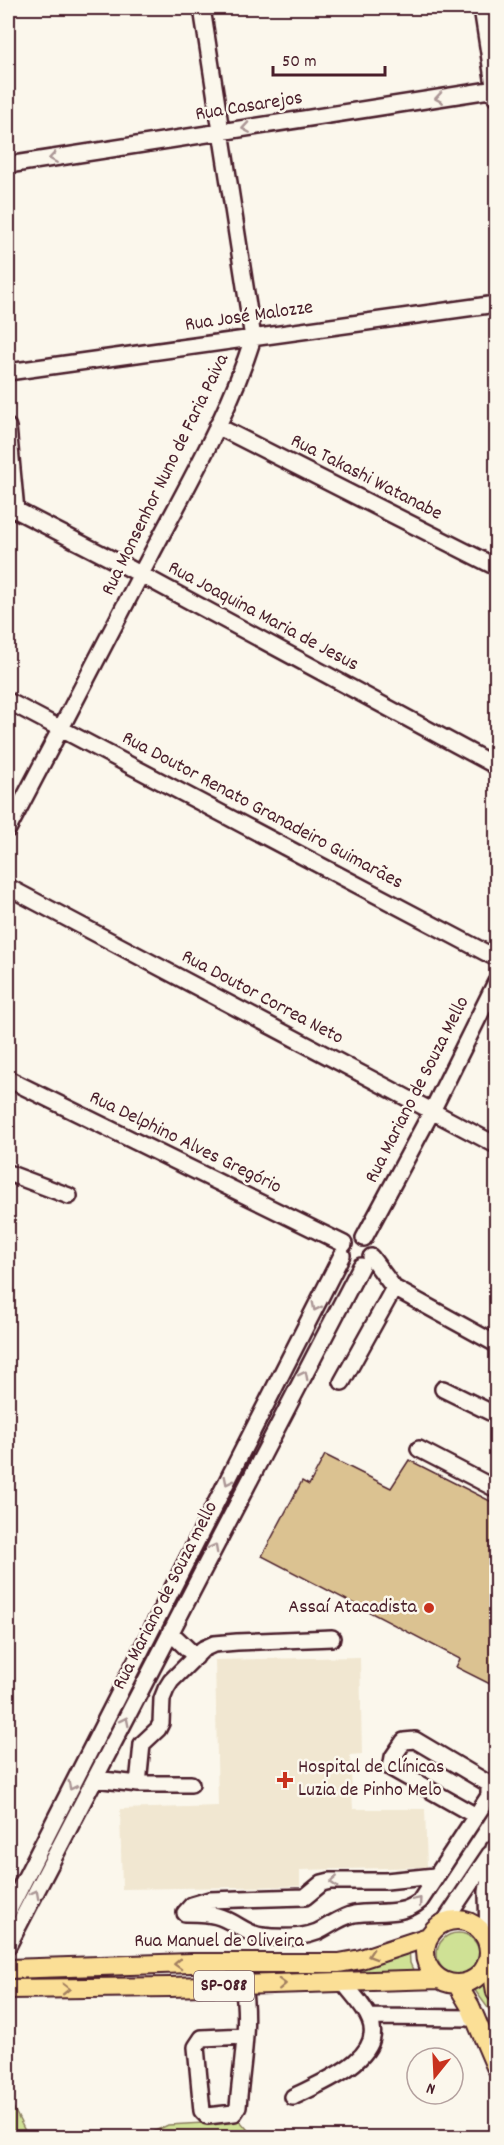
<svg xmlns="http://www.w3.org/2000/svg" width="504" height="2145" font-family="Dekko,sans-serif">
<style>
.built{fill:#f1e7d1}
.green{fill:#cfe195;stroke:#8c8060;stroke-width:1.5}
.building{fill:#dbc291;stroke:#4a1f2b;stroke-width:1.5}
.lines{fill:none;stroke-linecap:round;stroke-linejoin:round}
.minor-casing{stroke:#4a1f2b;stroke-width:20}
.major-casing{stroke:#4a1f2b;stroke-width:22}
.minor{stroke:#fbf7ec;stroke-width:15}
.major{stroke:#fbdf96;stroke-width:18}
.oneway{stroke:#ab9695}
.oneway2{stroke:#a27f60}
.poi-dot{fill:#c8321e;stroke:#fbf7ec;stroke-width:2}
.labels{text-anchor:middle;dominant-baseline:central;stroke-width:5;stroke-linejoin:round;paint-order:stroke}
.shield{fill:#fbf7ec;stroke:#7f6065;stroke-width:1.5}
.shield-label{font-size:18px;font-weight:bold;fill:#4a1f2b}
.street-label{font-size:20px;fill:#4a1f2b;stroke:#fbf7ec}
.poi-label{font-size:20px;fill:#4a1f2b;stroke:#fbf7ec;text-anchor:end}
</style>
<rect width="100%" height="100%" fill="#fbf7ec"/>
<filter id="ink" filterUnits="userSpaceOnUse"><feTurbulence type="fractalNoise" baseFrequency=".0167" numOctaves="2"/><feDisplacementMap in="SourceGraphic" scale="12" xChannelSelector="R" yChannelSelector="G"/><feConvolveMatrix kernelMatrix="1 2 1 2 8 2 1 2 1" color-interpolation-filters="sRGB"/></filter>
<g filter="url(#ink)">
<path class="built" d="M360,1657L362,1754L350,1755L353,1809H425L427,1867L300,1870V1886L122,1889L120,1809L218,1806L215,1660Z"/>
<path class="green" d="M437 1954a21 21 0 1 1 42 0a21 21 0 1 1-42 0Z
M409,1947L410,1963L414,1972H349V1969Z
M487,1980L496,2006V2019L471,1985Z
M11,2103L28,2137H8V2105Z
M240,2121L254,2137L140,2138L168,2125Z"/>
<path class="building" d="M325,1455L391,1488L409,1460L496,1504V1687L456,1667L460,1659L262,1556L302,1481L309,1485Z"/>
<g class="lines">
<g class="minor-casing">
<path id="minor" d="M482,8L496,98
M8,165L496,89
M8,372L496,304
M217,426L496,567
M8,427L16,511
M8,506L125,566L496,766
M8,701L496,958
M8,829C52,745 97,660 140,576C180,498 227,421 253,338L202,8
M8,887L496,1145
M8,1079L344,1244
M8,1173L69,1196
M364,1238L432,1111L496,982
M371,1257L394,1288L496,1344
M342,1382L394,1288
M443,1389L496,1415
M419,1449L496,1489
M170,1632L196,1657
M95,1779L138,1784H191
M138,1784L142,1744L158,1729L161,1723L162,1699L166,1689L171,1681L203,1649L214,1644L237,1642L332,1638
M8,1912L342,1255
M185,1913C198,1913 213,1913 225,1919C239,1925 247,1934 262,1936C279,1938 301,1938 317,1932C330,1926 340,1917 354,1914C376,1910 402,1917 420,1901L489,1796V1784L415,1740L404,1741L393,1757L391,1768L476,1816
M185,1913L192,1905L209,1900L305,1897L322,1883L330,1881H386L435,1876
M445,1921L490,1854
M488,1943L487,1892L494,1848
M8,1946L361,1266
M243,1985C250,2026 241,2067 238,2107L234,2113L207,2116L202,2111L196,2047L202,2038L245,2036
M370,2017L476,2018
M293,2097C320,2083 386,2059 370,2020C365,2006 352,1994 343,1982"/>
</g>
<g class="major-casing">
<path id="major" d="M425 1952a32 32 0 1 1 64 0a32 32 0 1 1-64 0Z
M490,1956L496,1992
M8,1969L191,1963H339L361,1959L428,1937
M457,1984L470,2006L496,2067
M8,1989L170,1987L440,1979"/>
</g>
<use href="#minor" class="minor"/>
<use href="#major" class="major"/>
</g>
<defs><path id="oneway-chevron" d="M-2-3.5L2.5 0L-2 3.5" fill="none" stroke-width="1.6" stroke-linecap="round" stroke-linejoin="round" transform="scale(1.5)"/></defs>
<g class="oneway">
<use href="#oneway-chevron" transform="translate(439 98) rotate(171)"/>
<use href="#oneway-chevron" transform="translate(246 128) rotate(171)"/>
<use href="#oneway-chevron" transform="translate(53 158) rotate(172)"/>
<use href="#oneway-chevron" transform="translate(316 1307) rotate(117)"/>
<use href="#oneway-chevron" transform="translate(304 1375) rotate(-63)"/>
<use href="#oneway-chevron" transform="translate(228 1481) rotate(117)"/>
<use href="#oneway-chevron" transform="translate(214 1548) rotate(-62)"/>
<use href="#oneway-chevron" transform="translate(125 1721) rotate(-63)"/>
<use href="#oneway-chevron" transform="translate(72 1786) rotate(117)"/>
<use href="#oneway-chevron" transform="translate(334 1882) rotate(177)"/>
<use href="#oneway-chevron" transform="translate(35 1894) rotate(-62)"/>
<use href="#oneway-chevron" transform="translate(418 1901) rotate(-50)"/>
</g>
<g class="oneway2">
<use href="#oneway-chevron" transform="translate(372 1955) rotate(162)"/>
<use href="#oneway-chevron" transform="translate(178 1964) rotate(178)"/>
<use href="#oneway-chevron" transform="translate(282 1984) rotate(-2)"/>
<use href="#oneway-chevron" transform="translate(66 1989) rotate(-1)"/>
</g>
</g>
<g class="poi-dot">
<circle cx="429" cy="1608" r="6"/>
<path d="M282 1771h6v6h6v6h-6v6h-6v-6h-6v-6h6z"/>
</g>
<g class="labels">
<rect class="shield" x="194" y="1971" width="60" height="30" rx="4.5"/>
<g class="shield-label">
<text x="224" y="1986">SP-088</text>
</g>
<g class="street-label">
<text transform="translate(249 107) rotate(-9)">Rua Casarejos</text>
<text transform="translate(249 317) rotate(-8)">Rua José Malozze</text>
<text transform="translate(166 475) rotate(-64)">Rua Monsenhor Nuno de Faria Paiva</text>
<text transform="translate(366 478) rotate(27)">Rua Takashi Watanabe</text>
<text transform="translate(263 617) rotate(28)">Rua Joaquina Maria de Jesus</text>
<text transform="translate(262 811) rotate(28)">Rua Doutor Renato Granadeiro Guimarães</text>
<text transform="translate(262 998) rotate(28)">Rua Doutor Correa Neto</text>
<text transform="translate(418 1090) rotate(-63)">Rua Mariano de Souza Mello</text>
<text transform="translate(185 1143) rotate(26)">Rua Delphino Alves Gregório</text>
<text transform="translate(166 1596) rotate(-63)">Rua Mariano de Souza mello</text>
<text x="219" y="1942">Rua Manuel de Oliveira</text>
</g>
<g class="poi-label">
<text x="417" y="1608">Assaí Atacadista</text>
<text x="298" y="1768" text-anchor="start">Hospital de Clínicas<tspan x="298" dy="23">Luzia de Pinho Melo</tspan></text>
</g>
</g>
<rect width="504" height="2145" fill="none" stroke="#fbf7ec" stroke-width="30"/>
<rect x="15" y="15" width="474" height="2115" fill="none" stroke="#4a1f2b" stroke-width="2" filter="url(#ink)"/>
<g transform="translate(435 2076) rotate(198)"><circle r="28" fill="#fbf7ec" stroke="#b4a19f" stroke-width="1.5"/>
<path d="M0-4.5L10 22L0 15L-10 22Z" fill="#c8321e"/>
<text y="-9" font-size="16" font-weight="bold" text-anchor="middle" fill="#4a1f2b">N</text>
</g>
<path d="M273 66v9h112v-9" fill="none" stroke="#4a1f2b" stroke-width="3"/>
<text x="282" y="66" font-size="18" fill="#4a1f2b" stroke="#fbf7ec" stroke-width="4.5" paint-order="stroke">50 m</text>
</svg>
